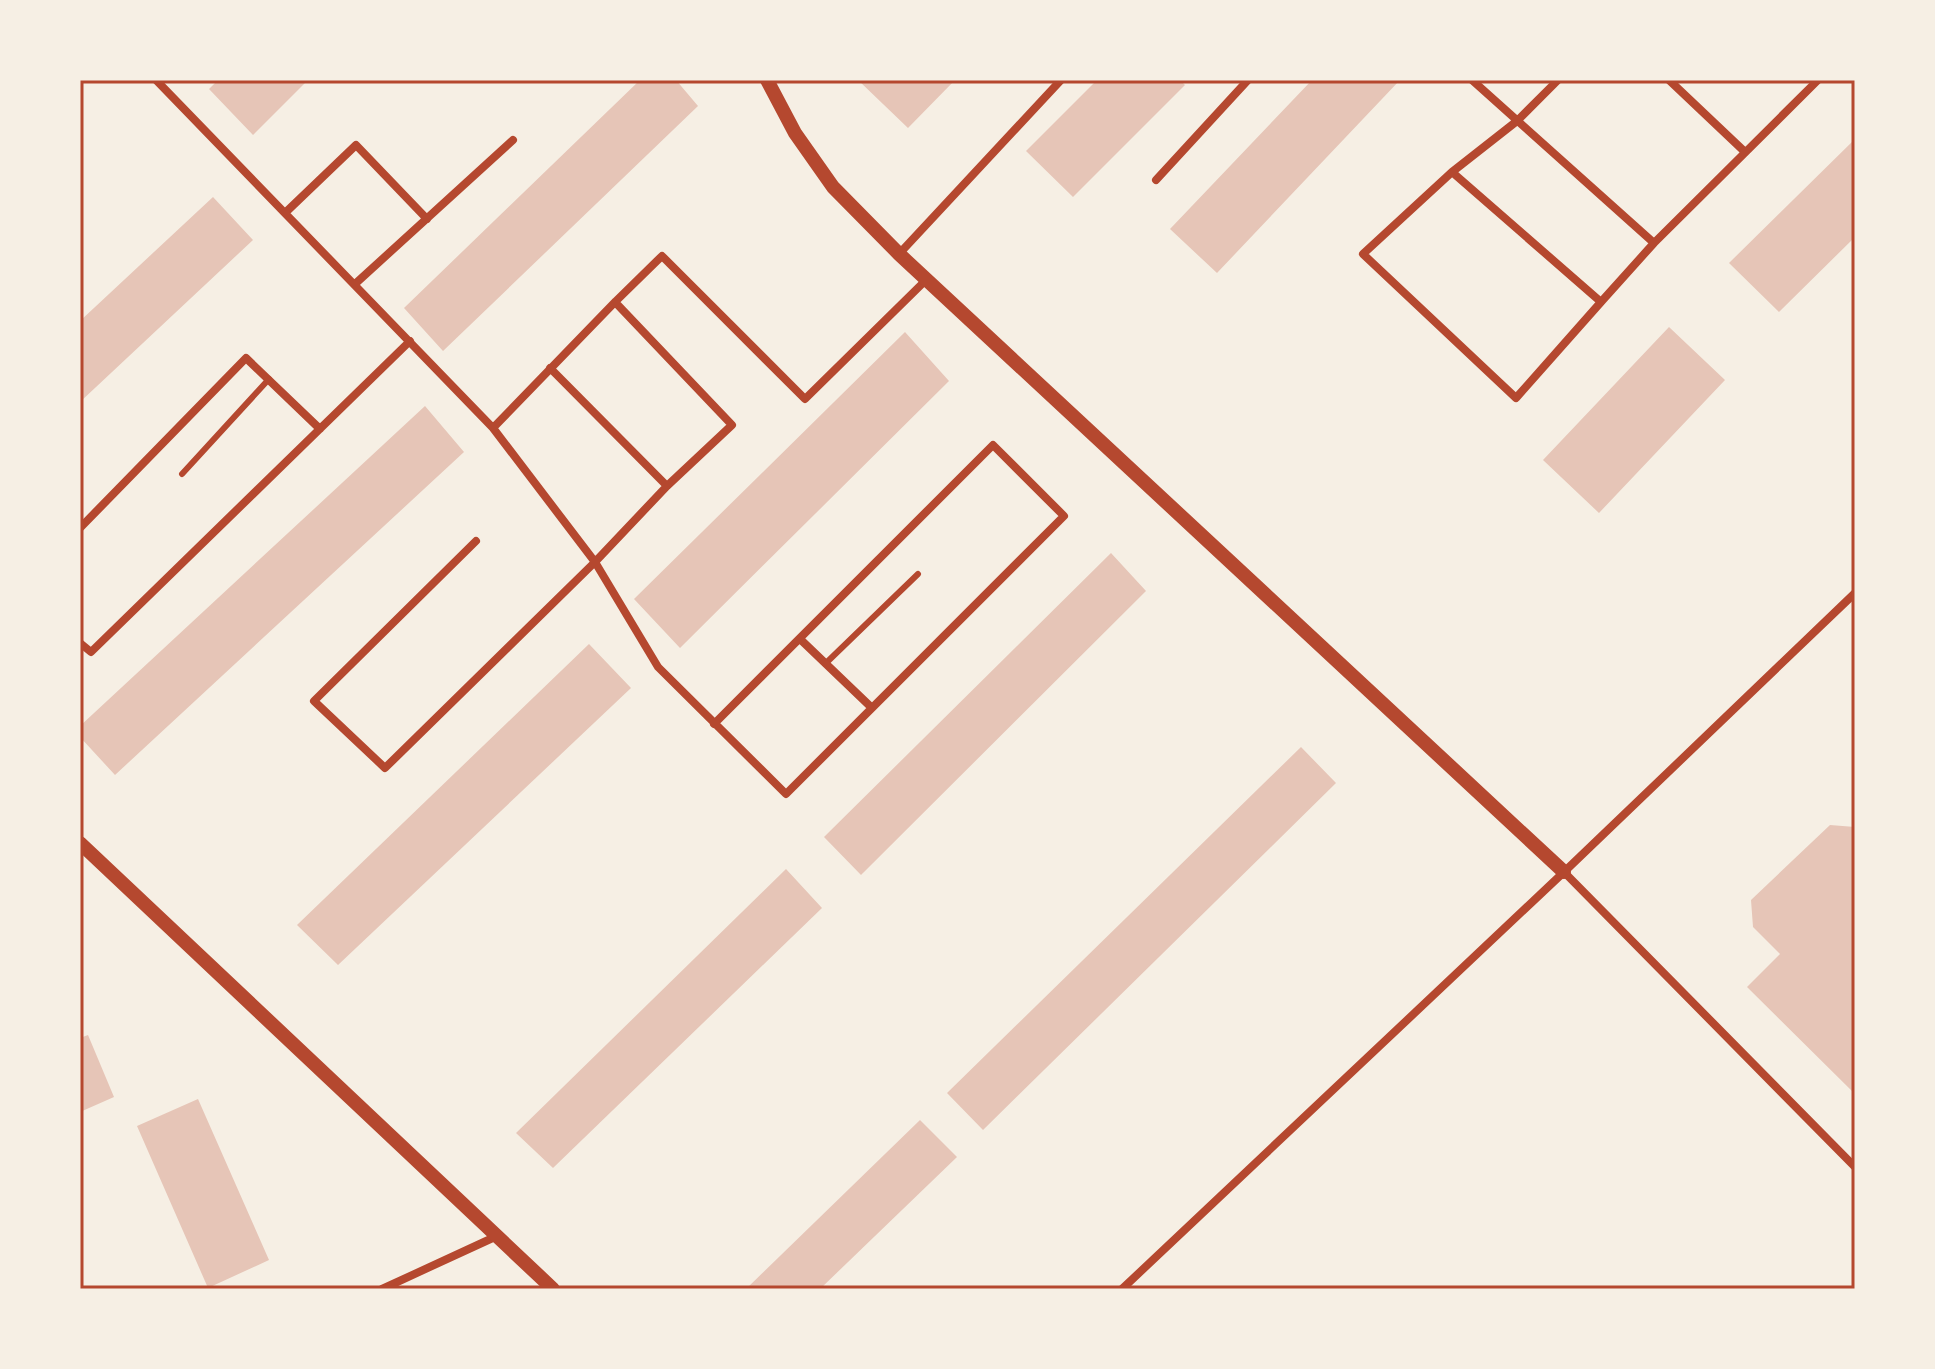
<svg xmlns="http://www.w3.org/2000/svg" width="1935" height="1369" font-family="'Nunito Sans',sans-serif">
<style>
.building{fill:#e6c5b7}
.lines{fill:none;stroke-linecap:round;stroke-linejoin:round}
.service{stroke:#b5482f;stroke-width:6}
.minor{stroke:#b5482f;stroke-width:8}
.tertiary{stroke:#b5482f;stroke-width:14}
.neatline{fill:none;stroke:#b5482f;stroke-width:3}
</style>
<rect width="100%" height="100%" fill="#f6efe4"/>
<path class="building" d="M218,80H308L253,135L209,89Z
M640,80H676L698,106L443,351L404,308Z
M858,80H955L908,128Z
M1097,80H1180L1185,85L1073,197L1026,151Z
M1312,80H1400L1217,273L1170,229Z
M1855,139V237L1779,312L1729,263Z
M213,197L253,240L80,402V321Z
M1669,327L1725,380L1599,513L1543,460Z
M905,332L949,381L680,648L634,599Z
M425,406L464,452L115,775L80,737V726Z
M1111,553L1146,591L861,875L824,837Z
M589,644L631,688L338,965L297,925Z
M1301,747L1336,783L983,1130L947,1093Z
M1830,825L1855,827V1094L1747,987L1780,954L1753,927L1751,900Z
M786,869L822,908L553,1168L516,1133Z
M88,1035L114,1097L80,1112V1038Z
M198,1099L269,1260L208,1288L137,1126Z
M920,1120L957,1157L820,1289H746Z"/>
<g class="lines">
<path class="service" d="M182,474L269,379
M825,664L918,574"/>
<path class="minor" d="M156,80L493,428L595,562L667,486L732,425L615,302L493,428
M1472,80L1654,243
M1558,80L1517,121L1452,172L1601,302L1654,243L1818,80
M1669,80L1745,152
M1452,172L1363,254L1516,398L1601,302
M1156,180L1248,80
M285,213L356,145L427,219
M899,254L1061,80
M355,284L513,140
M615,302L662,256L805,399L926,280
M550,368L667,486
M80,528L246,358L320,429
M476,541L314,701L385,768L595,562L658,667L786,794L1064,516L993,445L714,724
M800,639L872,708
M80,643L91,652L410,341
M1564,872L1855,1167
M382,1289L497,1236
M1122,1289L1564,872L1855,593"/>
<path class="tertiary" d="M767,80L795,133L833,187L899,254L1564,872
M80,843L553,1289"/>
</g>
<rect width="1935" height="1369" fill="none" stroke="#f6efe4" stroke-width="164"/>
<rect x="82" y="82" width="1771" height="1205" class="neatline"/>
</svg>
